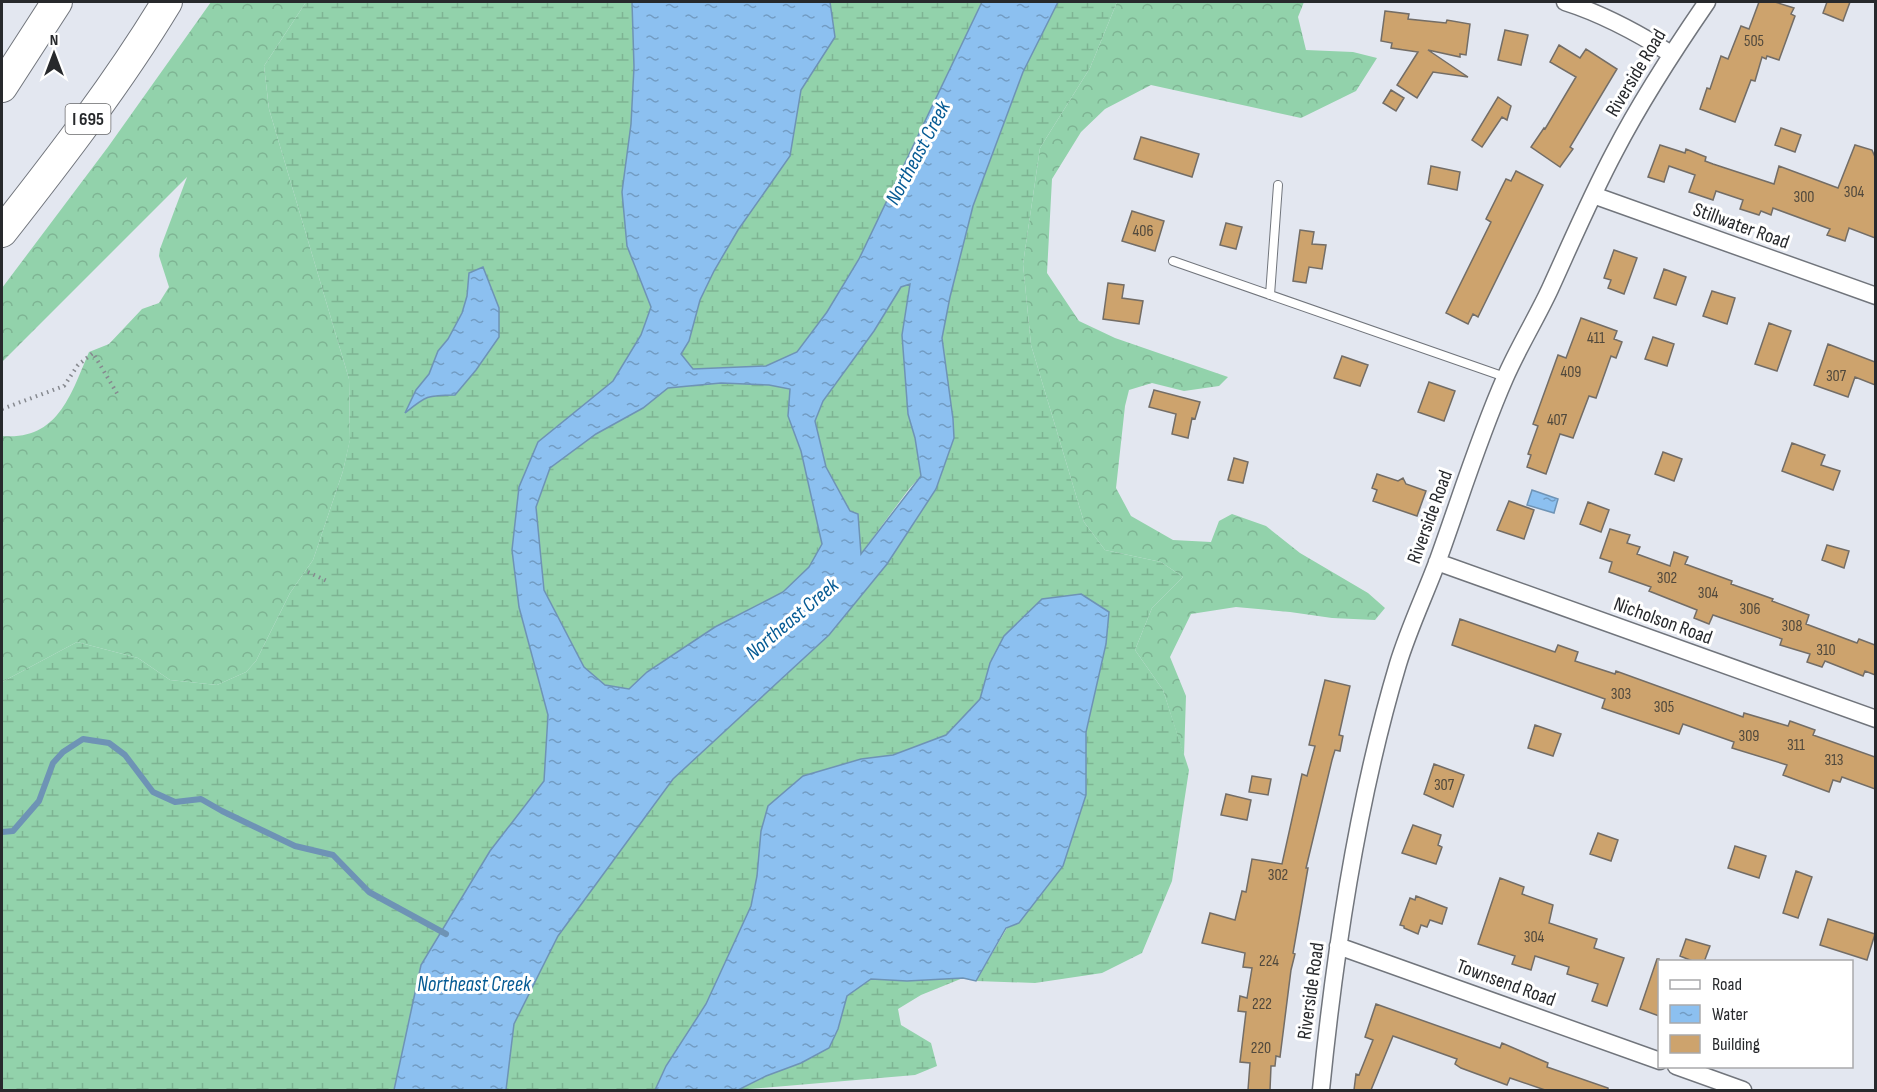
<svg xmlns="http://www.w3.org/2000/svg" width="1877" height="1092" font-family="'Sofia Sans Condensed',sans-serif">
<style>
.forest{fill:url(#forest-crowns)}
.wetland{fill:url(#wetland-marsh);fill-rule:evenodd}
.water{fill:url(#water-ripples);stroke:#6e93b5;stroke-width:1.5;fill-rule:evenodd}
.lines{fill:none;stroke-linecap:round;stroke-linejoin:round}
.stream{stroke:#6e93b5;stroke-width:6}
.building{fill:#cda36d;stroke:#736d66;stroke-width:1.5}
.service-casing{stroke:#71757c;stroke-width:10}
.minor-casing{stroke:#71757c;stroke-width:19}
.motorway-casing{stroke:#71757c;stroke-width:32}
.path{stroke:#86898f;stroke-width:4;stroke-dasharray:1.5 4.5;stroke-linecap:butt}
.service{stroke:#fff;stroke-width:8}
.minor{stroke:#fff;stroke-width:16}
.motorway{stroke:#fff;stroke-width:30}
.labels{text-anchor:middle;dominant-baseline:central;stroke-width:6;stroke-linejoin:round;paint-order:stroke}
.number-label{font-size:16px;fill:#50483c}
.shield{fill:#fff;stroke:#68696b;stroke-width:1.5}
.shield-label{font-size:18px;font-weight:bold;fill:#27292c}
.street-label{font-size:20px;fill:#27292c;stroke:#fff}
.water-label{font-size:21px;font-style:italic;fill:#065b94;stroke:#fff}
</style>
<defs>
<pattern id="forest-crowns" width="20" height="18" patternUnits="userSpaceOnUse" patternTransform="scale(1.5)"><rect width="20" height="18" fill="#92d2ab"/><path d="M2 6a3 3 0 1 1 6 0M12 15a3 3 0 1 1 6 0" fill="none" stroke="#7eb493"/></pattern>
<pattern id="wetland-marsh" width="20" height="14" patternUnits="userSpaceOnUse" patternTransform="scale(1.5)"><rect width="20" height="14" fill="#92d2ab"/><path d="M1 5h8M5 5V1M11 12h8M15 12V8" fill="none" stroke="#7eb493"/></pattern>
<pattern id="water-ripples" width="26" height="14" patternUnits="userSpaceOnUse" patternTransform="scale(1.5)"><rect width="26" height="14" fill="#8cc0f0"/><path d="M2 4q2-2 4 0t4 0M15 11q2-2 4 0t4 0" fill="none" stroke="#729cc3"/></pattern>
</defs>
<rect width="100%" height="100%" fill="#e3e7f0"/>
<path class="forest" d="M211,2H306L264,66L269,109L349,379L350,440L343,471L313,560L290,593L256,661L246,672L217,685L170,680L138,658L77,642L2,682V436C58,441 71,394 89,352L109,344L142,309L159,303L169,287L159,256L160,249L187,177L2,362V288L108,147Z
M1117,2H1304L1298,17L1306,50L1353,52L1377,58L1356,91L1301,118L1151,85L1105,109L1081,132L1052,179L1047,273L1079,321L1115,338L1228,377L1219,386L1184,391L1152,383L1129,390L1125,406L1116,488L1131,516L1173,540L1211,542L1219,521L1232,514L1266,526L1300,553L1368,593L1385,608L1375,620L1332,618L1290,612L1236,607L1191,614L1170,657L1186,696L1184,756L1163,690L1135,650L1152,608L1183,577L1161,562L1105,550L1084,522L1031,345L1023,264L1040,148L1090,68Z"/>
<path class="wetland" d="M306,2H982L859,259L827,312L797,352L788,416L801,451L822,544L821,576L588,749L605,685L584,667L544,590L536,507L550,468L596,434L643,408L651,307L641,335L613,381L538,442L519,607L548,715L544,781L490,851L421,965L394,1090H2V682L77,642L138,658L170,680L217,685L246,672L256,661L290,593L313,560L343,471L350,439L349,379L269,109L264,66ZM469,273L476,370L455,395C425,395 430,396 406,411L416,390L429,374L438,351L448,339L462,313L467,296Z
M1058,2H1117L1090,68L1040,148L1023,264L1031,345L1084,522L1105,550L1161,562L1183,577L1152,608L1135,650L1163,690L1189,770L1172,881L1142,953L1102,973L1035,983L976,981L1007,928L992,911L963,978L921,995L898,1009L901,1025L931,1043L937,1066L915,1075L739,1090H481L515,965L673,779L829,635L887,564L936,489L954,438L953,419L942,338L950,297L973,206L1023,72Z
M911,284L902,336L908,414L915,438L921,476L909,489L860,555L850,511L826,467L815,421L823,401L874,331L901,287Z"/>
<path class="water" d="M632,2H830L835,37L801,90L790,156L738,230L714,271L700,300L689,341L681,354L693,369L766,366L797,352L827,312L859,259L982,2H1058L1023,72L973,206L950,297L942,338L953,419L954,438L936,489L887,564L829,635L673,779L558,936L514,1024L506,1090H394L421,965L490,851L544,781L548,715L519,607L512,550L519,487L538,442L613,381L641,335L651,307L627,246L622,192L631,124L634,67ZM910,284L902,335L908,414L915,438L921,476L861,554L858,514L850,511L826,467L815,421L823,401L874,331L901,287ZM721,383L769,385L790,389L788,416L801,451L822,544L809,567L783,592L715,627L647,672L629,689L605,685L584,667L544,590L536,507L550,468L596,434L643,408L668,388Z
M483,267L499,308V337L476,370L455,395C427,395 426,396 405,413L416,390L429,374L438,351L448,339L462,313L467,296L469,273Z
M1532,490L1558,499L1554,513L1527,505Z
M1081,594L1109,612L1106,644L1086,732V795L1063,866L1019,923L1006,928L976,981L963,978L907,981L871,979L847,996L838,1029L829,1048L801,1063L766,1076L738,1090H655L666,1066L706,1004L751,906L757,876L761,831L768,806L803,776L861,759L893,755L946,735L980,699L990,663L1004,636L1042,599Z"/>
<g class="lines">
<path class="stream" d="M2,832L13,831L39,801L53,763L63,752L83,739L109,743L125,755L153,792L175,802L201,799L222,811L295,846L333,855L369,892L446,934"/>
</g>
<path class="building" d="M1759,2H1775L1794,8L1791,14L1795,16L1779,60L1767,56L1766,59L1762,57L1755,81L1751,80L1735,122L1700,109L1707,88L1710,89L1721,56L1728,59L1741,26L1749,29Z
M1827,2H1850L1843,21L1823,13Z
M1385,11L1409,14L1408,19L1446,23L1447,20L1470,24L1466,55L1460,54V57L1428,50L1468,77L1433,72L1417,98L1397,85L1418,52L1391,48L1392,43L1381,41Z
M1505,30L1528,35L1521,65L1498,60Z
M1559,45L1580,58L1586,49L1617,69L1570,147L1573,149L1560,167L1531,147L1544,128L1545,129L1576,77L1550,62Z
M1391,90L1404,98L1396,111L1383,103Z
M1498,97L1511,106L1507,120L1502,117L1482,147L1472,140Z
M1781,128L1801,135L1795,152L1775,145Z
M1141,137L1199,154L1192,177L1134,159Z
M1660,145L1685,153L1686,149L1706,157L1705,161L1713,164L1774,184L1779,166L1838,188L1855,145L1872,150L1875,157V238L1849,228L1845,241L1827,235L1830,229L1773,208L1771,215L1761,211L1759,215L1740,209L1743,200L1716,191L1713,200L1689,192L1695,175L1669,166L1664,182L1648,177Z
M1431,166L1460,172L1457,190L1428,184Z
M1516,171L1543,185L1478,317L1473,314L1468,324L1446,313L1491,222L1486,219L1506,179L1511,181Z
M1132,211L1164,221L1155,251L1122,241Z
M1226,223L1242,227L1236,249L1220,245Z
M1300,230L1314,232L1312,244L1326,245L1322,269L1309,267L1306,283L1293,281Z
M1614,250L1637,258L1624,294L1608,288L1611,280L1604,278Z
M1664,269L1686,277L1676,305L1654,298Z
M1108,283L1124,285L1122,298L1143,301L1139,324L1103,319Z
M1712,291L1735,298L1727,324L1703,316Z
M1581,318L1617,331L1614,339L1622,342L1616,358L1611,356L1596,398L1589,396L1573,438L1560,434L1546,474L1527,467L1531,455L1528,454L1538,426L1533,424L1558,355L1566,358Z
M1769,323L1791,331L1777,371L1755,364Z
M1653,337L1674,344L1667,366L1645,359Z
M1828,344L1875,362V385L1855,377L1848,397L1814,385Z
M1342,356L1368,365L1360,386L1334,378Z
M1429,382L1455,391L1444,421L1418,412Z
M1154,390L1200,402L1195,419L1192,418L1188,438L1172,434L1176,414L1149,407Z
M1792,443L1825,455L1821,465L1840,471L1833,490L1782,471Z
M1663,452L1682,459L1674,481L1655,474Z
M1234,458L1248,462L1243,483L1228,480Z
M1377,474L1398,481L1403,478L1406,484L1426,491L1417,516L1373,501L1377,490L1372,488Z
M1509,501L1534,510L1524,539L1497,530Z
M1588,502L1609,510L1601,532L1580,524Z
M1610,529L1630,535L1627,543L1640,547L1637,554L1670,566L1674,552L1688,557L1685,564L1732,581L1731,584L1773,599L1772,601L1809,615L1806,624L1857,643L1859,639L1875,645V675L1865,671L1863,676L1825,661L1822,667L1807,662L1810,654L1780,645L1782,639L1713,615L1709,624L1694,618L1697,610L1649,591L1651,587L1609,572L1612,562L1600,558Z
M1827,545L1849,551L1844,568L1822,560Z
M1460,619L1555,652L1558,645L1578,652L1575,661L1615,674L1616,671L1743,717L1744,713L1788,726L1790,721L1815,730L1813,735L1875,757V789L1842,777L1840,782L1833,780L1829,792L1783,775L1787,765L1732,748L1734,742L1683,724L1679,734L1602,708L1605,699L1452,645Z
M1325,680L1350,686L1339,735L1343,736L1340,751L1335,750L1332,760L1306,868H1308L1293,953L1295,954L1291,970L1280,1057L1276,1056L1275,1066H1271L1270,1090H1248L1250,1063L1240,1062L1246,1012L1238,1011L1240,996L1247,998L1252,968L1243,967L1245,953L1202,943L1210,913L1235,920L1242,891L1246,892L1252,859L1282,864L1302,774L1307,776L1315,746L1309,745Z
M1535,725L1561,734L1553,756L1528,748Z
M1434,764L1464,775L1453,807L1424,794Z
M1252,776L1271,779L1268,795L1249,792Z
M1226,794L1251,800L1247,820L1221,815Z
M1413,825L1441,835L1438,845L1442,847L1436,864L1402,853Z
M1598,833L1618,840L1611,861L1590,854Z
M1735,846L1766,856L1759,878L1728,868Z
M1796,871L1812,877L1798,918L1783,913Z
M1500,878L1524,887L1522,894L1553,905L1549,923L1597,939L1594,948L1624,958L1607,1006L1592,1001L1598,984L1567,974L1569,967L1535,956L1531,970L1512,964L1515,956L1478,944Z
M1416,896L1447,908L1442,924L1430,920L1427,927L1421,925L1418,934L1404,928V926L1400,925L1410,898L1415,900Z
M1828,919L1875,934L1867,960L1820,945Z
M1686,939L1710,946L1704,962H1695L1680,956Z
M1657,959H1659V1016L1640,1009Z
M1376,1004L1500,1048L1502,1043L1548,1063L1547,1067L1608,1088V1090H1545L1510,1078L1507,1085L1461,1068L1455,1064L1457,1059L1393,1036L1371,1090H1354L1356,1074L1359,1075L1373,1040L1365,1037Z"/>
<g class="lines">
<g class="service-casing">
<path id="service" d="M1173,261L1505,377
M1270,295L1278,185"/>
</g>
<g class="minor-casing">
<path id="minor" d="M1565,2C1603,14 1638,33 1671,54
M1593,195L1876,296
M1437,562L1876,719
M1338,946L1660,1061
M1676,1066L1743,1090
M1321,1090C1335,949 1357,801 1398,664C1409,628 1425,595 1438,560C1460,499 1479,437 1505,378C1518,348 1536,319 1550,289C1571,243 1591,196 1615,151C1642,99 1674,50 1707,2"/>
</g>
<g class="motorway-casing">
<path id="motorway" d="M2,87L57,2
M2,232C60,158 118,83 167,2"/>
</g>
<path class="path" d="M2,409L64,386L78,365L93,353L118,395
M308,572L327,581"/>
<use href="#service" class="service"/>
<use href="#minor" class="minor"/>
<use href="#motorway" class="motorway"/>
</g>
<g class="labels">
<g class="number-label">
<text x="1754" y="41">505</text>
<text x="1854" y="192">304</text>
<text x="1804" y="197">300</text>
<text x="1143" y="231">406</text>
<text x="1596" y="338">411</text>
<text x="1571" y="372">409</text>
<text x="1836" y="376">307</text>
<text x="1557" y="420">407</text>
<text x="1667" y="578">302</text>
<text x="1708" y="593">304</text>
<text x="1750" y="609">306</text>
<text x="1792" y="626">308</text>
<text x="1826" y="650">310</text>
<text x="1621" y="694">303</text>
<text x="1664" y="707">305</text>
<text x="1749" y="736">309</text>
<text x="1796" y="745">311</text>
<text x="1834" y="760">313</text>
<text x="1444" y="785">307</text>
<text x="1278" y="875">302</text>
<text x="1534" y="937">304</text>
<text x="1269" y="961">224</text>
<text x="1262" y="1004">222</text>
<text x="1261" y="1048">220</text>
</g>
<rect class="shield" x="65.5" y="104" width="45" height="30" rx="4.5"/>
<g class="shield-label">
<text x="88" y="119">I 695</text>
</g>
<g class="street-label">
<text transform="translate(1636 73) rotate(-59)">Riverside Road</text>
<text transform="translate(1741 226) rotate(20)">Stillwater Road</text>
<text transform="translate(1430 517) rotate(-70)">Riverside Road</text>
<text transform="translate(1663 621) rotate(20)">Nicholson Road</text>
<text transform="translate(1506 983) rotate(20)">Townsend Road</text>
<text transform="translate(1311 991) rotate(-82)">Riverside Road</text>
</g>
<g class="water-label">
<text transform="translate(918 153) rotate(-62)">Northeast Creek</text>
<text transform="translate(792 619) rotate(-40)">Northeast Creek</text>
<text x="474" y="984">Northeast Creek</text>
</g>
</g>
<rect width="1877" height="1092" fill="none" stroke="#27292c" stroke-width="6"/>
<rect x="1658" y="960" width="195" height="108" fill="#ffffff" stroke="#a9a9ab" stroke-width="1.5"/>
<rect x="1670" y="980" width="30" height="9" fill="#ffffff" stroke="#a9a9ab" stroke-width="1.5"/>
<text x="1712" y="990" font-size="18" fill="#27292c">Road</text>
<rect x="1670" y="1005" width="30" height="18" fill="url(#water-ripples)" stroke="#a9a9ab" stroke-width="1.5"/>
<text x="1712" y="1020" font-size="18" fill="#27292c">Water</text>
<rect x="1670" y="1035" width="30" height="18" fill="#cda36d" stroke="#a9a9ab" stroke-width="1.5"/>
<text x="1712" y="1050" font-size="18" fill="#27292c">Building</text>
<g transform="translate(54 54)" stroke="#ffffff" stroke-width="4.5" paint-order="stroke">
<path d="M0-4.5L10 22L0 15L-10 22Z" fill="#27292c"/>
<text y="-9" font-size="16" font-weight="bold" text-anchor="middle" fill="#27292c">N</text>
</g>
</svg>
